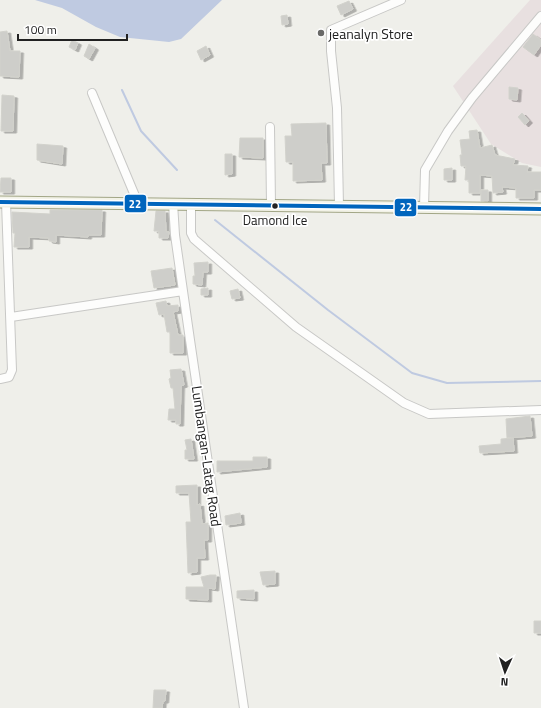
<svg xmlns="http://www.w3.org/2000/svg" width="541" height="708" font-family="'Titillium Web',sans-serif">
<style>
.industrial{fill:#e8e0e0}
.water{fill:#bfcae1}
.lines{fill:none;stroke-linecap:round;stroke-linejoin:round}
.stream{stroke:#bfcae1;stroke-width:2}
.building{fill:#cececa;stroke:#d2d2cc;filter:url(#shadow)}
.minor-casing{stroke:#c8c8c6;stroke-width:10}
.major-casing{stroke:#a2a686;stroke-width:13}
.minor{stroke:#fdfdfc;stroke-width:8}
.major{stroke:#f2f2e7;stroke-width:11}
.bus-1-casing{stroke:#fff;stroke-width:7}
.bus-1{stroke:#0065bd;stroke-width:4}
.poi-dot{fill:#696967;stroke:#fff;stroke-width:1.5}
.bus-dot{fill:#212121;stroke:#fff;stroke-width:1.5}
.labels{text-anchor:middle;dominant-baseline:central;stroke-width:3.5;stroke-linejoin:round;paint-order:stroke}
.bus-label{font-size:13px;fill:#212121;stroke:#fff}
.poi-label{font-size:14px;fill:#212121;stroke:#fff;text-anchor:start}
.street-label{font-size:14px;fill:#212121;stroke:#fff}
.line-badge{stroke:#fff;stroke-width:1.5}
.badge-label{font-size:11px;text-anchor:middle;font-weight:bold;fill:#fff}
</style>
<defs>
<filter id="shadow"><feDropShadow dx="3.5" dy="2" stdDeviation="0" flood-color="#0004"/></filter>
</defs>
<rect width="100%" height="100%" fill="#efefea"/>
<path class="industrial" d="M530,0H541V167L522,163L491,144L453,86Z"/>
<path class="water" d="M35,0H222L181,39L169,42L120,37L96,27L62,8Z"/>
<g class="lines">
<path class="stream" d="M122,90L141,131L177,170
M215,220L328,310L412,373L447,383L541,381"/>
</g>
<path class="building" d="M349,1L353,9L341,15L337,6Z
M287,15L288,24L282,25L281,16Z
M7,31L10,51H20L19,77L0,76V32Z
M533,34L541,40V45L534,55L523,47Z
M72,40L78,43L75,50L69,47Z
M89,44L95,48L89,59L84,56Z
M206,46L210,55L201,60L197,51Z
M509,87L518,88L517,100L509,99Z
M2,95L14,96L13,131H1Z
M522,113L529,121L525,125L518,117Z
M326,123L327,163H321L322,180L293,181V162H286L285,136H292L291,124Z
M477,130L480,148L492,145L495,155L515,159L513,165L528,166L527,172H541V190H534V198H516V188L502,187L503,192L493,193L492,176L480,175V193H469V180H465L466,166H461L460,155H462L460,140L470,139L469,131Z
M240,138H263V158L239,157Z
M37,144L63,146L62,164L37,160Z
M225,154H232V174L225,175Z
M452,168V180H444V169Z
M1,178H11V192H0Z
M481,190H488V201H481Z
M50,210H102L101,235H88V237L56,235V242L49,241V238L29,237V247H14L15,233H13L12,212L50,214Z
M156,211H165L166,232H169L168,238H159V231H154Z
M208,262V272H203L202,285L193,284V276H195L194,263Z
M172,268L175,285L154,288L151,271Z
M208,288V295H201V289Z
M238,289L240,298L232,299L230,291Z
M166,301L167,306L178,305V311L173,312L178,335H183V353H170V332H167L164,314L159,315L156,303Z
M181,369L184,385L181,386L180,424H176V420H168L169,409H175L173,388H171L169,379L171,378L170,370Z
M530,416L532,436L507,438L506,419Z
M513,438L514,451L480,453L479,446L501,444V439Z
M191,439L194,459H185V450H187L185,440Z
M253,457H267V467L217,472V461H253Z
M197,485V505L200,504L202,524L208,523V540H204L205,558H197V572L188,573L186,522H191L189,493H176V486Z
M240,513L241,523L226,525L225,516Z
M275,571V584L263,585L260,572Z
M210,575H216L215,589L208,588V600L186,599V587H204L201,577Z
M254,590V599L237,598V591Z
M534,621H541V633H534Z
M154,690H166L165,701H163L162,708H153Z"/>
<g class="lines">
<g class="minor-casing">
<path id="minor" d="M92,93L138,203
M270,127L271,205
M173,203L175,235L190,340L244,708
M191,204V233L194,239L296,327L404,403L429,414L541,410
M339,206L337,108L331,51V30L401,0
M424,207L425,170L448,131L472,98L541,16
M11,317L183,291
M0,379L9,377L12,370L6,202"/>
</g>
<g class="major-casing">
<path id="major" d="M0,202L541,209"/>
</g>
<use href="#minor" class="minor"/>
<use href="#major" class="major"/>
<g class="bus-1-casing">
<path id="bus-1" d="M0,202L541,209"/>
</g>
<use href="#bus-1" class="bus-1"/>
</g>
<circle class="poi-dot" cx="321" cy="33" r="4"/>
<circle class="bus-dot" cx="275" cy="206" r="3.5"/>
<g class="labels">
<g class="bus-label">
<text x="275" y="220">Damond Ice</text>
</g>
<g class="poi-label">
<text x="329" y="33">jeanalyn Store</text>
</g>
<g class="street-label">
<text transform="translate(207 456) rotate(82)">Lumbangan-Latag Road</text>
</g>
</g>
<g class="line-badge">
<rect x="124" y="194" width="23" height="19" rx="4" fill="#0065bd"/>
<rect x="394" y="198" width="23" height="19" rx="4" fill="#0065bd"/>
</g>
<g class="badge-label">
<text x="135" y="208">22</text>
<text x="406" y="211">22</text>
</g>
<g transform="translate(505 672) rotate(183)" stroke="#ffffff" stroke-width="3" paint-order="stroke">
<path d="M0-3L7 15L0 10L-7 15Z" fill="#212121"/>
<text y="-6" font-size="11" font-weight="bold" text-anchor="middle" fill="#212121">N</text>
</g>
<path d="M18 34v6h109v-6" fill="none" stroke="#212121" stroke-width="2"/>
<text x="24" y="34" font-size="12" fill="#212121" stroke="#ffffff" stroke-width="3" paint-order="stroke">100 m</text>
</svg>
